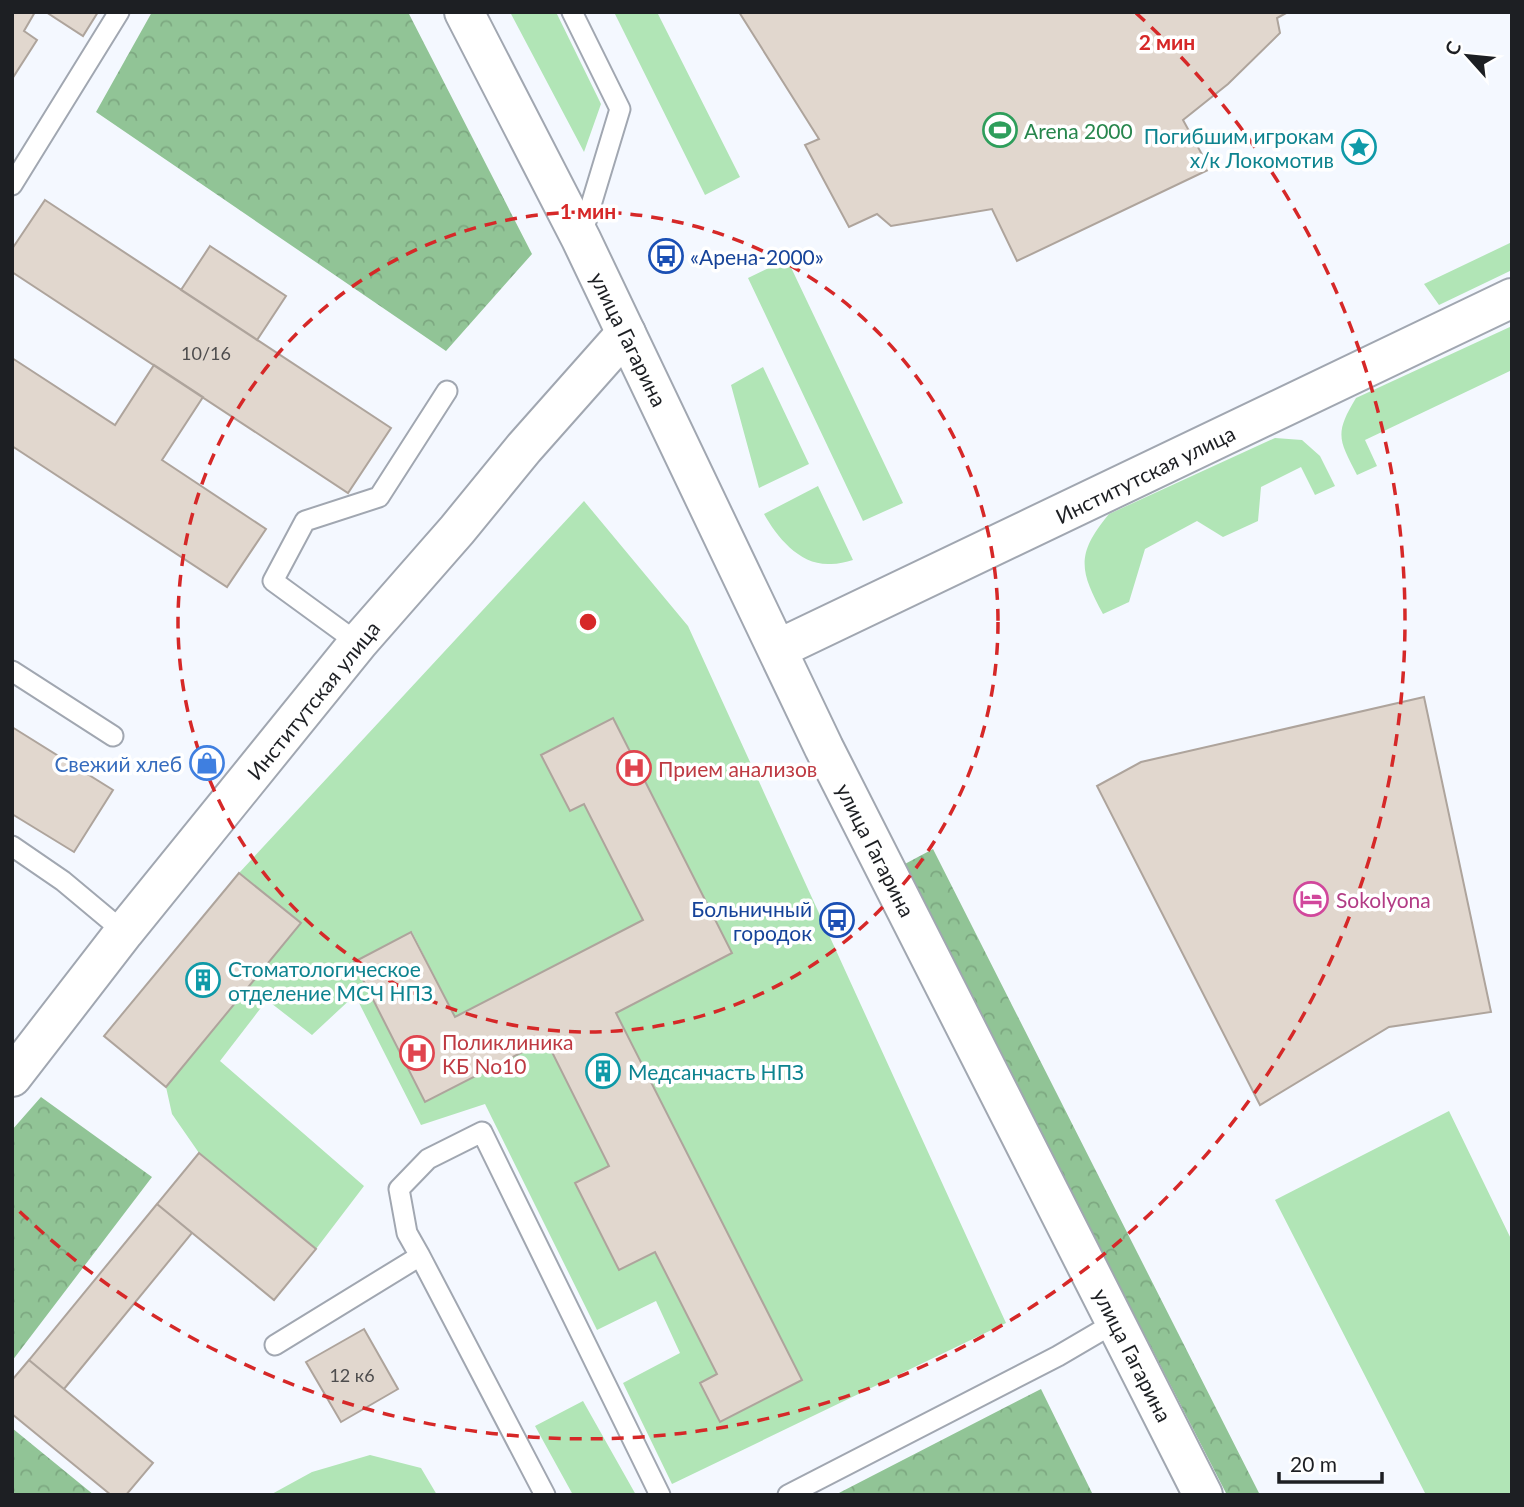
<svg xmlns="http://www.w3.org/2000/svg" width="1524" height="1507" font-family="Lato,sans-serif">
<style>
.green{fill:#b1e5b6;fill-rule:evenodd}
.forest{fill:url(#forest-crowns)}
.building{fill:#e1d7ce;stroke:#aea49c;stroke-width:2}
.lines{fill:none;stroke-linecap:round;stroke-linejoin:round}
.service-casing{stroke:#a1a7b1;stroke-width:23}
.minor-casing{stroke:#a1a7b1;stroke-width:42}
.secondary-casing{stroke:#a1a7b1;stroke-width:42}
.service{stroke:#fff;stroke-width:19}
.minor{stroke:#fff;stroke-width:38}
.secondary{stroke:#fff;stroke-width:38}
.ring{fill:none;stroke:#d62828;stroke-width:3.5;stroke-dasharray:12 9}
.labels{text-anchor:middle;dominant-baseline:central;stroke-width:7;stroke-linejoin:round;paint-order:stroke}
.number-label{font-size:18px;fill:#4e4d4e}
.leisure-label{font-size:21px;fill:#27864d;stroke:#fff;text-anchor:start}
.culture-label{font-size:21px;fill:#0d838f;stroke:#fff;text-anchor:start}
.transit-label{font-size:21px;fill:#164399;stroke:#fff;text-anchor:start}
.street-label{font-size:21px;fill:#1d1f23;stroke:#fff}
.shop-label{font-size:21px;fill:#366cbe;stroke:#fff;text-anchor:end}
.health-label{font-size:21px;fill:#be3a42;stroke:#fff;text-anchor:start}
.hotel-label{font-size:21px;fill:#b23c85;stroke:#fff;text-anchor:start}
.centre{fill:#d62828;stroke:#fff;stroke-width:3.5}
.ring-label{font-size:21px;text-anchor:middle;font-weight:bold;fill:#d62828;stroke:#fff;stroke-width:7;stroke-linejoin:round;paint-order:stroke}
</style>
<defs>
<pattern id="forest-crowns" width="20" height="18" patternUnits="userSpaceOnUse" patternTransform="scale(1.75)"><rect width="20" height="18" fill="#91c496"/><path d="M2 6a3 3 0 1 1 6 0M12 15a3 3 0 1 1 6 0" fill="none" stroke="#7da881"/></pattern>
</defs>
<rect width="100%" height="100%" fill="#f4f8ff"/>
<path class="green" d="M510,12H556L601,104L584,152Z
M614,12H657L740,177L705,195Z
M1512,242V270L1439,305L1424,284Z
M787,259L903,503L863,521L748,278Z
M1512,326V370L1365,440L1377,466L1357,475C1339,440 1334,434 1356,398Z
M763,367L809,464L759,488L731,385Z
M1275,438L1302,440L1320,456L1335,486L1315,495L1301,467L1261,487L1258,521L1223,537L1197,521L1145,549L1129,602L1103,614C1080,571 1075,555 1109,514Z
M818,486L853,560C846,562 838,564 831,564C800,566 777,537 764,514Z
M584,501L688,626L1006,1323L672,1484L623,1383L680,1353L656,1301L597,1330L485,1104L421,1125L355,995L312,1035L267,1000L220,1061L364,1186L316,1249L199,1153L172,1114L166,1087L300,924L239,873ZM613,718L732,953L616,1013L802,1380L720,1422L700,1383L717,1374L655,1252L576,1183L609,1166L546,1040L425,1101L354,962L412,932L455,1017L643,920L584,804L570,811L541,755Z
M1449,1111L1512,1241V1495H1426L1275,1200Z
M583,1401L636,1495H573L535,1426Z
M370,1455L421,1468L437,1495H270L312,1472Z"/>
<path class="forest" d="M152,12H408L532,254L446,351L96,112Z
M933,849L1260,1495H1227L903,865Z
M41,1097L152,1177L12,1361V1130Z
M1041,1389L1093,1495H835Z
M12,1428L94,1495H12Z"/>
<path class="building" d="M12,12H35L24,31L37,40L12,79Z
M46,12H98L83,36Z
M739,12H1288L1277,18L1280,33L1228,84L1183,120L1210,169L1017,261L992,209L891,226L877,214L849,227L805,145L819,139Z
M45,200L391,428L348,493L12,272V249Z
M210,246L286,296L257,340L181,290Z
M12,358L115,425L154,365L203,397L162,460L266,529L227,587L12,446Z
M1424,697L1491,1012L1389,1027L1260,1105L1097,786L1141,762Z
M613,718L732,953L616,1013L802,1380L720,1422L700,1383L717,1374L655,1252L619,1270L575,1183L609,1166L546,1040L425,1102L354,962L411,932L455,1017L643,920L584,804L570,811L541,755Z
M12,727L113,790L74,852L12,814Z
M239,873L301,923L166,1087L104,1036Z
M199,1153L316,1249L274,1300L157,1204Z
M157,1204L192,1233L64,1389L29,1360Z
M364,1329L398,1389L341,1422L306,1362Z
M29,1360L153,1463L126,1495H111L12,1414V1380Z"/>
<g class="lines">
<g class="service-casing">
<path id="service" d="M572,12L620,109L581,238
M12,185L119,12
M358,643L273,581L305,521L379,497L447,391
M12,671L113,736
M12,846L63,881L124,932
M420,1256L545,1495
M275,1345L420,1256L407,1233L399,1189L428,1159L482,1132L660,1495
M788,1495L1058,1356L1116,1322"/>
</g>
<g class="minor-casing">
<path id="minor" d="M778,649L1512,298
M12,1077L124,932L358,643L457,530L524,448L626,333"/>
</g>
<g class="secondary-casing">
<path id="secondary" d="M464,12L581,239L824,748L1203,1495"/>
</g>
<use href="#service" class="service"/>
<use href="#minor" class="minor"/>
<use href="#secondary" class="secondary"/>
</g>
<g class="ring">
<circle cx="588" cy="622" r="410"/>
<path d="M1136 13A819 819 0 1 1 14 1206"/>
</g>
<defs>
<g id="stadium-ring" transform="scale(1.75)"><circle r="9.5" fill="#fff" stroke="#2e9e5b" stroke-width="1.5"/><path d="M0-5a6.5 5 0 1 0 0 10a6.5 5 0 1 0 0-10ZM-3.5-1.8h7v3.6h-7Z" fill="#2e9e5b"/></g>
<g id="sight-ring" transform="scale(1.75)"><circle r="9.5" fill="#fff" stroke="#0f9aa8" stroke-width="1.5"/><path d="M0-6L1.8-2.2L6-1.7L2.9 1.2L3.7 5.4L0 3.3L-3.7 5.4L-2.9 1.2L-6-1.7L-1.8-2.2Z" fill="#0f9aa8"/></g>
<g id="bus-ring" transform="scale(1.75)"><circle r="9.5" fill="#fff" stroke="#1a4fb4" stroke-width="1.5"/><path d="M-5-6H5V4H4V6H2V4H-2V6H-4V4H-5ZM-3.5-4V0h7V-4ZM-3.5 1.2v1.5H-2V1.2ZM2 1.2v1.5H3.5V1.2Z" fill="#1a4fb4"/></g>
<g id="shop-ring" transform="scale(1.75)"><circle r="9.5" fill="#fff" stroke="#3f7fe0" stroke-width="1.5"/><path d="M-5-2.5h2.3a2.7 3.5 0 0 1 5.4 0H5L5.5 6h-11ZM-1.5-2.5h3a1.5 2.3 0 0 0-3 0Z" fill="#3f7fe0"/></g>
<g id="hospital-ring" transform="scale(1.75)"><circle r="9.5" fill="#fff" stroke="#e0444e" stroke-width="1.5"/><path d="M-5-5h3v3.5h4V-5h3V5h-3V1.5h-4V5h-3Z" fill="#e0444e"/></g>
<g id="hotel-ring" transform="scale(1.75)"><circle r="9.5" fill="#fff" stroke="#d1479c" stroke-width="1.5"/><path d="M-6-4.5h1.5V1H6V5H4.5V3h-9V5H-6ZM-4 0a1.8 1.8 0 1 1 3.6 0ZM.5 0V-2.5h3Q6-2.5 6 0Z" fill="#d1479c"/></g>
<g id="building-ring" transform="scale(1.75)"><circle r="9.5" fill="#fff" stroke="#0f9aa8" stroke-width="1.5"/><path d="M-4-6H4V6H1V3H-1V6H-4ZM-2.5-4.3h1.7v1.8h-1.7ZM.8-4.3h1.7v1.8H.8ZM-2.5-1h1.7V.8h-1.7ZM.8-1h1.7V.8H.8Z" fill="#0f9aa8"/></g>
</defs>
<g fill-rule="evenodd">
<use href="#stadium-ring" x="1000" y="130"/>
<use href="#sight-ring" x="1359" y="147"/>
<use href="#bus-ring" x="666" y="256"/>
<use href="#shop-ring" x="207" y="763"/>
<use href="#hospital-ring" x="634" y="768"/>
<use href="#hotel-ring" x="1311" y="899"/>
<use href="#bus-ring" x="837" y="920"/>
<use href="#building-ring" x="203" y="980"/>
<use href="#hospital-ring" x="417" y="1053"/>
<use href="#building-ring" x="603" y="1071"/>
</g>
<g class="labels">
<g class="number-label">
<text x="206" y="353">10/16</text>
<text x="352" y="1375">12 к6</text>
</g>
<g class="leisure-label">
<text x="1024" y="130">Arena 2000</text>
</g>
<g class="culture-label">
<text x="1334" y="135" text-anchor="end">Погибшим игрокам<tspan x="1334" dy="24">х/к Локомотив</tspan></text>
<text x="228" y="968">Стоматологическое<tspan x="228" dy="24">отделение МСЧ НПЗ</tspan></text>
<text x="628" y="1071">Медсанчасть НПЗ</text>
</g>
<g class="transit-label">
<text x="690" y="256">«Арена-2000»</text>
<text x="812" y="908" text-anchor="end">Больничный<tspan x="812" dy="24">городок</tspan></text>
</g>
<g class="street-label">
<text transform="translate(629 339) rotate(64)">улица Гагарина</text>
<text transform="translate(1145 474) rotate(-26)">Институтская улица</text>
<text transform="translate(313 700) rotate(-51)">Институтская улица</text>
<text transform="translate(876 850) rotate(63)">улица Гагарина</text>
<text transform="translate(1133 1355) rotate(63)">улица Гагарина</text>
</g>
<g class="shop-label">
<text x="182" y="763">Свежий хлеб</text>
</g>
<g class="health-label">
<text x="658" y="768">Прием анализов</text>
<text x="442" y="1041">Поликлиника<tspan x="442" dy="24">КБ No10</tspan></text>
</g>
<g class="hotel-label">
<text x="1336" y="899">Sokolyona</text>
</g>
</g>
<circle cx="588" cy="622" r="10" class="centre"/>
<g class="ring-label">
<text x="1167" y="50">2 мин</text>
<text x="588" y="219">1 мин</text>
</g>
<rect width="1524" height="1507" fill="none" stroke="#1d1f23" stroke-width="28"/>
<g transform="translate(1468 56) rotate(297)" stroke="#ffffff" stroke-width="5" paint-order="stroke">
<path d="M0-5L12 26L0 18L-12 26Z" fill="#1d1f23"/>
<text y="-10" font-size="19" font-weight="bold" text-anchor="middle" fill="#1d1f23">С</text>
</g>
<path d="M1279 1472v10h103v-10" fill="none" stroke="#1d1f23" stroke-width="3.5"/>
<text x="1290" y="1472" font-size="21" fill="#1d1f23" stroke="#ffffff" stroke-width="5" paint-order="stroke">20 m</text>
</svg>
